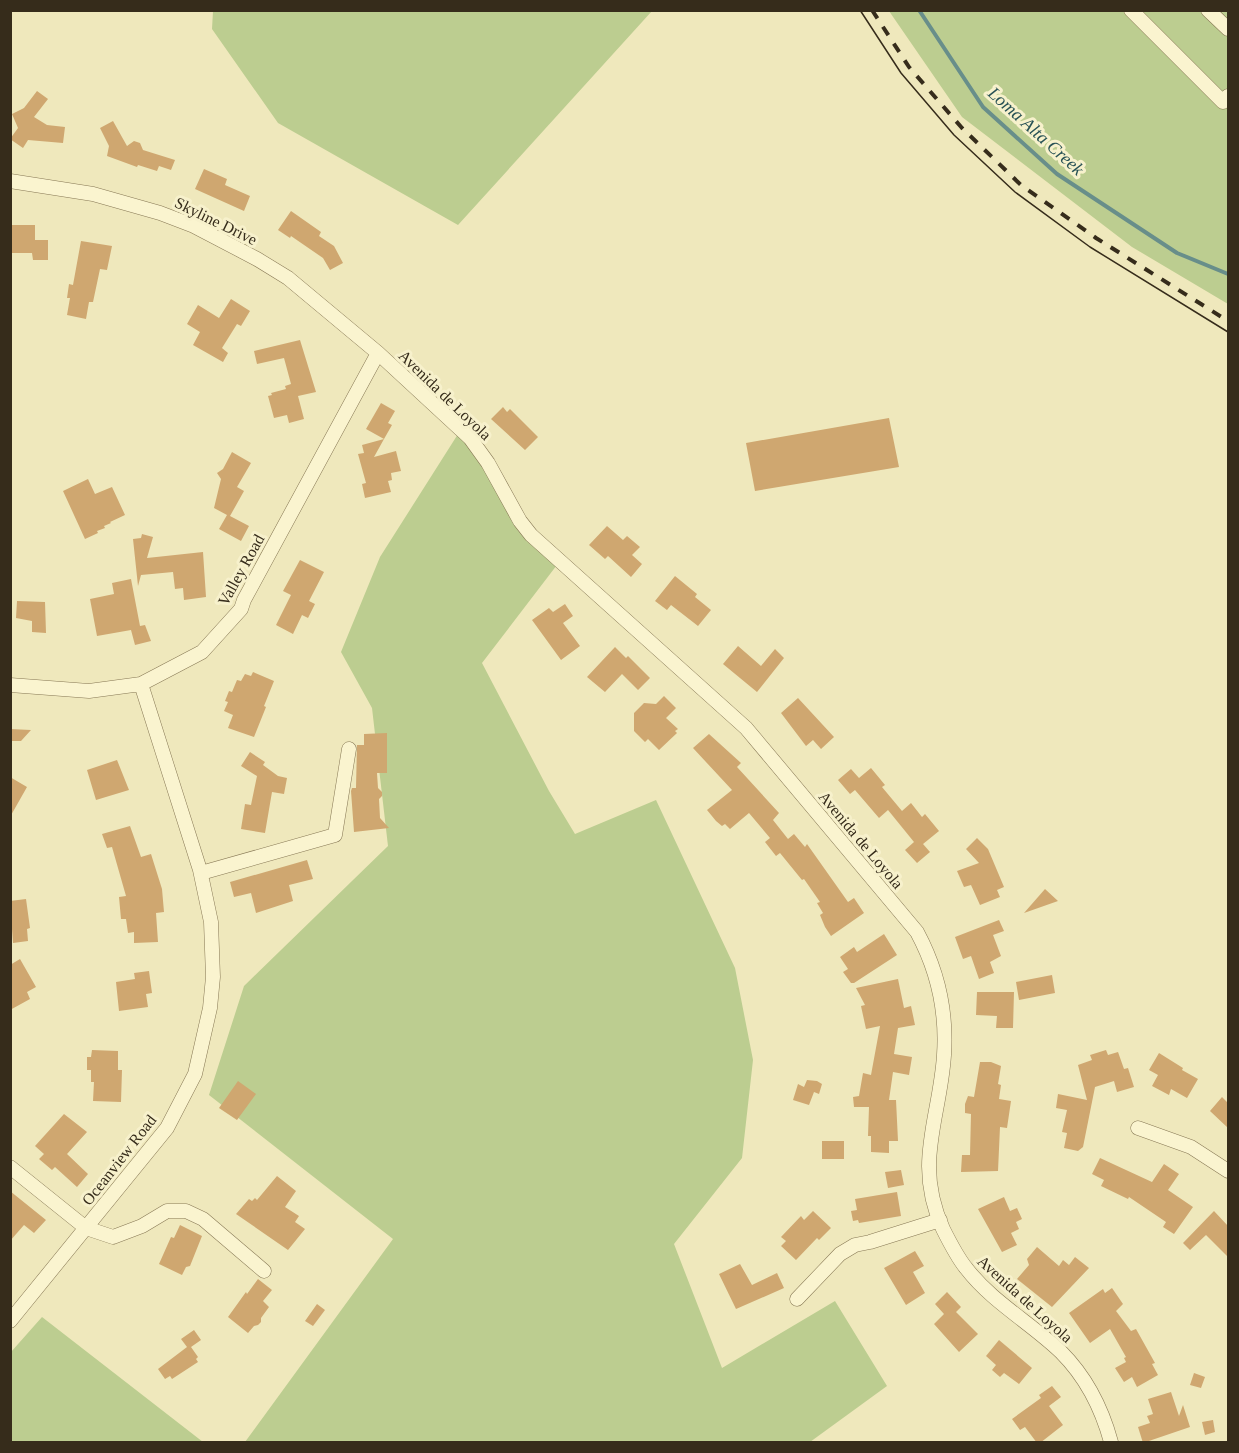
<svg xmlns="http://www.w3.org/2000/svg" width="1239" height="1453" font-family="'Times New Roman',serif">
<style>
.green{fill:#bccd90}
.lines{fill:none;stroke-linecap:round;stroke-linejoin:round}
.stream{stroke:#688e8a;stroke-width:4}
.building{fill:#cfa770}
.minor-casing{stroke:#877855;stroke-width:15}
.minor{stroke:#faf4cf;stroke-width:14}
.tram{stroke:#362c1b;stroke-width:1.5}
.rail{stroke:#362c1b;stroke-width:4;stroke-dasharray:10 10;stroke-linecap:butt}
.labels{text-anchor:middle;dominant-baseline:central;stroke-width:6;stroke-linejoin:round;paint-order:stroke}
.street-label{font-size:16px;fill:#362c1b;stroke:#f7f1cc}
.water-label{font-size:18px;font-style:italic;fill:#295256;stroke:#f7f1cc}
</style>
<rect width="100%" height="100%" fill="#efe8bc"/>
<path class="green" d="M213,11L652,10V11L458,225L278,123L212,29Z
M889,11H1228V304L1132,247L962,117Z
M465,423L520,521L560,561L482,663L549,791L575,834L656,800L735,968L753,1060L742,1158L674,1244L722,1368L835,1301L887,1386L810,1442H245L393,1239L209,1095L244,986L388,846L372,708L341,652L380,557Z
M42,1317L203,1442H11V1352Z"/>
<g class="lines">
<path class="stream" d="M919,10L983,107L1057,174L1177,253L1228,274"/>
</g>
<path class="building" d="M37,91L48,99L34,117L47,125L65,127L63,143L28,140L23,148L10,139L18,128L12,114L24,108Z
M113,121L127,146L134,141L140,143L143,150L175,160L171,170L159,166L157,171L138,165L137,167L107,156L109,146L100,128Z
M204,169L227,179L225,185L250,196L244,211L195,189Z
M291,211L321,232L319,236L334,246L343,263L330,270L323,258L291,236L290,238L278,230Z
M10,225H35V240H48V260H33L32,253H10Z
M81,241L112,246L107,270L100,269L93,302H89L86,319L67,315L70,298H67L69,284L73,285Z
M231,299L250,311L241,326L237,324L222,348L228,353L223,362L193,345L200,332L187,324L198,305L219,318Z
M300,340L316,392L298,396L304,419L289,423L287,415L274,418L268,396L272,395L271,393L286,389L285,386L291,384L284,358L257,364L254,351Z
M381,403L395,411L388,423L392,425L384,439L366,429Z
M503,407L507,412L510,409L538,437L525,450L491,419Z
M889,418L899,467L755,491L746,443Z
M384,439L374,457L396,451L401,471L391,473L392,480L388,481L391,492L365,498L362,484L366,483L358,454L364,453L362,445Z
M232,452L251,463L237,487L244,491L230,516L249,526L241,541L219,529L227,515L214,508L221,479L217,473L223,469Z
M88,479L95,494L112,487L125,515L110,522L111,523L104,526L105,528L97,531L98,533L85,539L63,491Z
M607,526L623,540L627,536L640,547L632,555L642,564L631,577L608,556L605,559L589,545Z
M142,534L153,537L147,558L203,552L206,597L184,600L183,588L175,589L173,572L141,575L138,586L133,539L141,538Z
M300,560L324,572L309,601L315,604L308,618L302,615L293,634L276,625L291,595L283,591Z
M675,576L697,594L695,597L711,610L698,626L671,605L667,610L655,601Z
M131,579L140,626L145,625L151,641L135,645L131,630L97,636L90,599L114,594L112,583Z
M17,601L45,602L46,633L32,632V621L16,618Z
M565,604L573,616L563,623L580,646L561,660L532,620L549,608L553,612Z
M738,646L761,666L775,649L784,658L757,692L723,664Z
M615,647L626,658L628,656L650,678L638,690L622,674L605,692L587,677Z
M253,672L274,681L264,706L266,707L254,737L228,728L233,715L224,711L228,702L225,701L229,691L232,692L237,680L241,681L245,674L251,676Z
M664,696L676,708L666,718L678,729L675,731L677,733L659,750L648,739L645,742L634,731V713L644,703L656,704Z
M798,698L834,737L821,749L813,740L806,746L781,713Z
M10,729L31,730L21,741H10Z
M387,733V773H377L378,788L382,792V796L379,799L380,818L389,828L354,832L351,791L352,788H356L357,745H364V734Z
M709,734L741,763L737,767L779,813L773,820L788,839L794,834L805,847L807,844L848,902L854,898L864,913L831,936L825,927L820,915L823,913L817,903L820,902L804,879L802,880L780,853L776,856L765,842L770,838L749,813L730,829L725,824L722,826L716,821L707,810L732,790L693,748Z
M250,752L265,762L263,765L278,776L287,778L284,794L272,792L265,833L241,829L245,804L251,805L257,776L241,766Z
M117,760L129,790L96,800L87,770Z
M871,768L885,785L882,787L902,811L911,803L922,817L925,814L939,831L923,844L930,852L917,863L905,850L914,842L888,810L879,818L855,790L850,794L838,780L851,769L859,778Z
M10,777L27,787L10,817Z
M130,826L141,857L151,854L162,889L164,912L156,913L158,942L134,943V932L128,933L126,919H121L119,897L126,896L112,847L107,848L102,834Z
M977,838L988,849L1004,887L997,890L1000,897L980,905L971,885L964,887L957,871L979,863L966,849Z
M307,860L313,879L289,885L293,901L256,913L251,893L234,897L230,882Z
M1045,889L1058,901L1024,913Z
M26,899L30,928L27,929L28,941L13,943L10,901Z
M999,920L1004,931L993,935L1001,956L990,962L994,973L979,979L971,956L963,959L955,937Z
M884,934L897,955L854,983H851L843,972L848,969L840,957L854,947L857,952Z
M20,959L36,987L27,992L30,999L10,1010V965Z
M149,971L152,993L146,994L148,1007L119,1011L116,982L135,979L134,973Z
M1052,975L1055,993L1019,1000L1016,982Z
M898,979L904,1008L911,1006L915,1025L898,1028L894,1054L912,1057L909,1075L893,1072L889,1100H896L898,1141H889V1153L871,1152V1136H868L869,1107H854L853,1097L859,1096L863,1073L871,1075L880,1026L866,1029L861,1006L865,1005L856,988Z
M977,992H1014L1013,1028H996L997,1016L976,1015Z
M92,1050L118,1051V1070H122L121,1102L93,1101L94,1082H91V1070H87V1057H91Z
M1106,1050L1108,1055L1118,1052L1124,1069L1128,1068L1134,1087L1117,1092L1114,1081L1095,1087L1083,1147L1078,1151L1064,1148L1067,1133L1062,1132L1067,1110L1056,1108L1058,1094L1087,1100L1078,1065L1092,1060L1090,1055Z
M1159,1053L1183,1068L1182,1070L1198,1079L1187,1098L1171,1089L1169,1095L1152,1086L1158,1075L1149,1070Z
M980,1062H991L1001,1066L998,1084L1001,1085L999,1099L1011,1101L1007,1128L1000,1127L998,1171L961,1172L962,1155H970L971,1114L965,1113V1104L968,1096L974,1097Z
M807,1080L817,1081L822,1084L819,1094L814,1092L809,1105L793,1100L798,1084L804,1087Z
M238,1081L256,1094L237,1120L219,1108Z
M1222,1097L1228,1103V1128L1210,1111Z
M64,1114L87,1132L67,1154L88,1174L77,1187L55,1167L52,1170L39,1159L44,1154L35,1146Z
M822,1141H844V1159H822Z
M1100,1158L1152,1182L1164,1164L1179,1174L1168,1190L1193,1207L1174,1234L1163,1227L1166,1222L1129,1197L1128,1199L1101,1186L1104,1180L1092,1174Z
M901,1170L904,1185L888,1188L885,1172Z
M277,1176L296,1191L285,1207L299,1216L295,1222L305,1229L288,1250L236,1214L249,1199L252,1201L255,1198L257,1200Z
M10,1191L46,1220L34,1233L24,1225L10,1241Z
M897,1192L901,1216L859,1223L858,1220L853,1221L851,1211L857,1210L855,1199Z
M1004,1197L1010,1211L1017,1208L1022,1219L1016,1222L1019,1229L1011,1233L1017,1245L1002,1252L978,1209Z
M813,1211L831,1228L819,1240L817,1238L796,1260L781,1246L786,1241L781,1237L801,1216L804,1220Z
M1214,1211L1228,1226V1257L1206,1235L1190,1250L1183,1243Z
M180,1225L202,1236L190,1266L186,1267L182,1275L159,1264L171,1237L174,1238Z
M1037,1247L1059,1266L1063,1260L1069,1265L1075,1257L1089,1268L1052,1307L1017,1279L1029,1265L1027,1259Z
M915,1251L924,1266L913,1272L925,1293L906,1305L884,1268Z
M740,1264L752,1285L777,1273L784,1288L736,1309L719,1274Z
M258,1279L272,1290L263,1301L269,1307L261,1318V1322L258,1325L254,1326L248,1333L228,1317L246,1292L247,1294Z
M1112,1288L1123,1304L1116,1311L1131,1331L1136,1329L1155,1363L1152,1364L1158,1375L1137,1387L1132,1377L1124,1382L1115,1368L1126,1362L1124,1358L1126,1357L1110,1329L1090,1343L1069,1313L1103,1289L1105,1293Z
M947,1292L961,1307L956,1312L978,1334L959,1352L934,1324L944,1314L935,1304Z
M317,1304L325,1310L313,1326L305,1321Z
M194,1330L201,1340L191,1347L198,1357L196,1359L198,1362L172,1379L170,1376L165,1379L158,1369L187,1347L181,1339Z
M999,1340L1032,1368L1019,1384L1004,1373L1000,1377L992,1370L996,1365L986,1356Z
M1194,1373L1205,1377L1201,1388L1190,1385Z
M1052,1386L1061,1397L1049,1406L1063,1425L1040,1443H1037L1025,1427L1020,1430L1012,1419L1041,1398L1039,1395Z
M1171,1392L1179,1416L1183,1405L1190,1427L1143,1443L1138,1427L1150,1423L1147,1416L1153,1414L1148,1399Z
M1213,1420L1215,1432L1205,1435L1202,1422Z"/>
<g class="lines">
<g class="minor-casing">
<path id="minor" d="M1131,10L1223,102L1228,96
M1208,10L1228,29
M10,181L93,194L160,213L194,226L257,259L288,278L378,353L470,438L488,463L520,521L531,535L746,728L917,932C938,971 947,1011 944,1055C940,1119 913,1163 943,1229C949,1241 957,1257 966,1268C992,1302 1031,1323 1061,1352C1086,1377 1102,1409 1111,1442
M10,685L89,691L141,684L202,652L241,609L244,600L378,353
M201,873L335,835L349,749
M1138,1128L1191,1147L1228,1171
M10,1167L86,1228L113,1237L142,1226L167,1211H186L203,1219L264,1271
M797,1299L840,1254L855,1245L870,1242L940,1220
M10,1321L167,1128L195,1074L210,1008L213,977L211,922L200,870L141,684"/>
</g>
<use href="#minor" class="minor"/>
<path class="tram" d="M860,10L901,73L954,135L1015,192L1090,247L1228,332"/>
<path class="rail" d="M872,10L909,67L962,128L1021,185L1096,238L1228,321"/>
</g>
<g class="labels">
<g class="street-label">
<text transform="translate(216 221) rotate(26)">Skyline Drive</text>
<text transform="translate(445 395) rotate(44)">Avenida de Loyola</text>
<text transform="translate(241 570) rotate(-61)">Valley Road</text>
<text transform="translate(861 840) rotate(50)">Avenida de Loyola</text>
<text transform="translate(119 1160) rotate(-52)">Oceanview Road</text>
<text transform="translate(1025 1299) rotate(42)">Avenida de Loyola</text>
</g>
<g class="water-label">
<text transform="translate(1036 131) rotate(42)">Loma Alta Creek</text>
</g>
</g>
<rect width="1239" height="1453" fill="none" stroke="#362c1b" stroke-width="24"/>
</svg>
